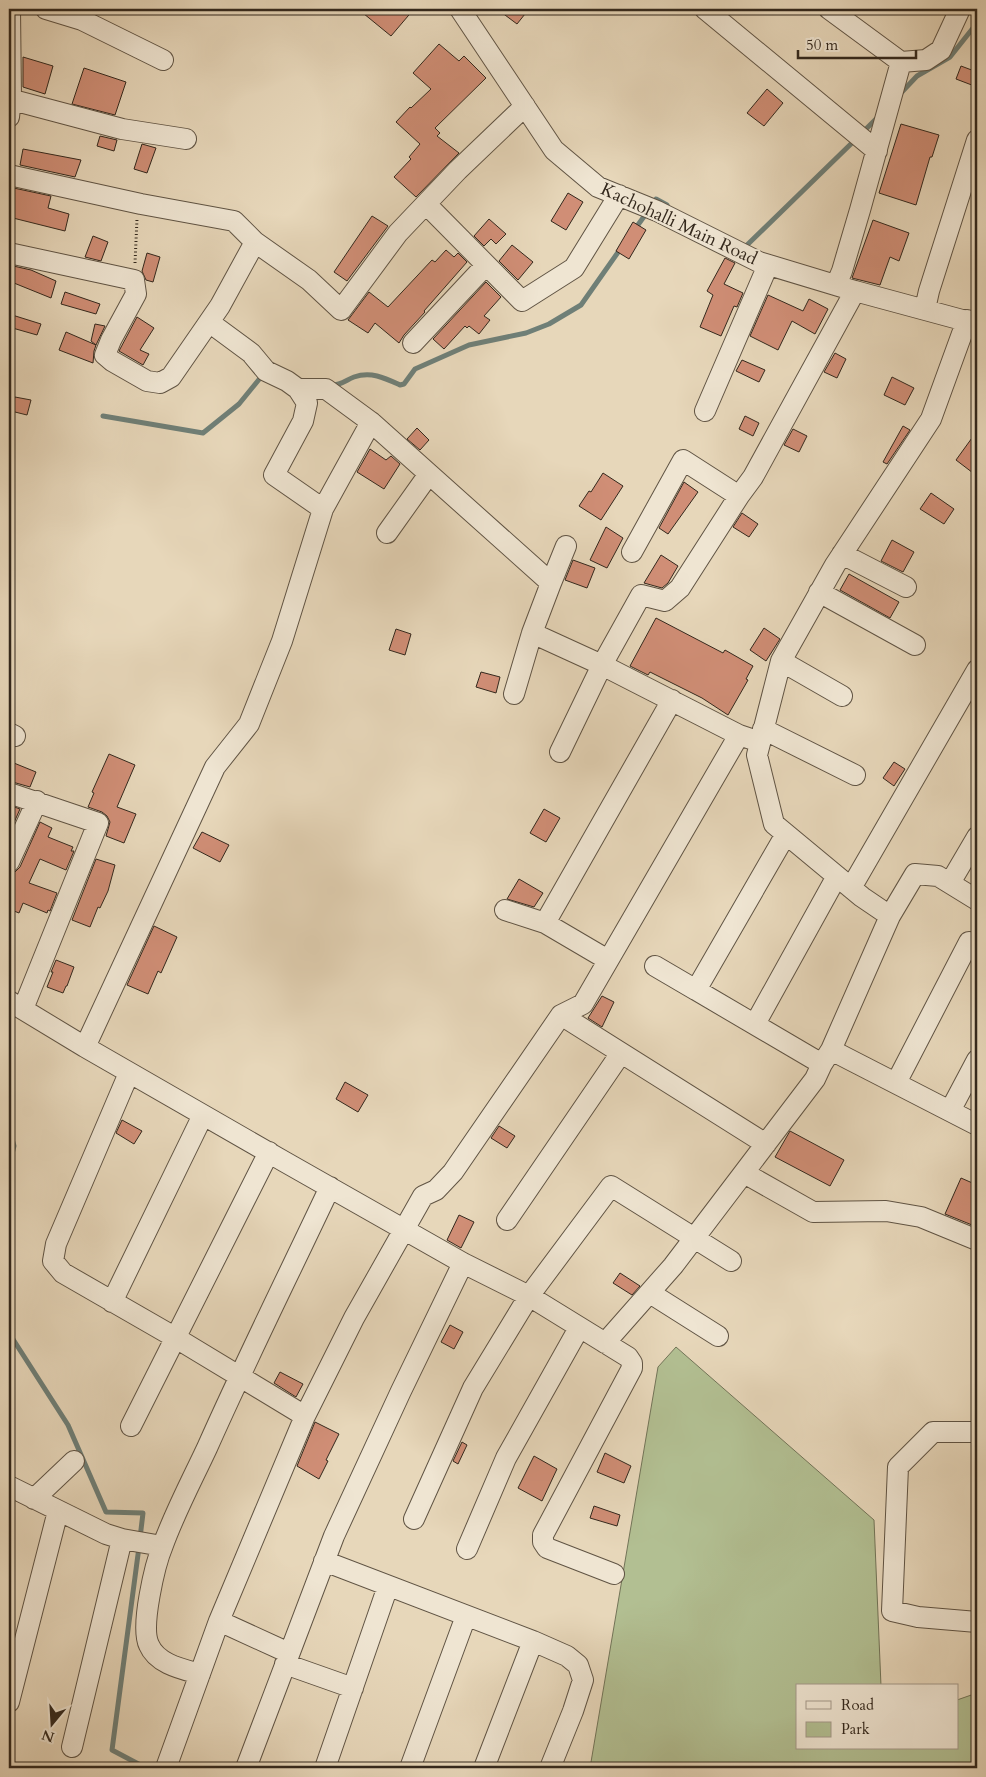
<svg xmlns="http://www.w3.org/2000/svg" width="986" height="1777" font-family="Cardo,serif">
<style>
.green{fill:#b2bf92;stroke:#727458}
.lines{fill:none;stroke-linecap:round;stroke-linejoin:round}
.stream{stroke:#6f7f77;stroke-width:5}
.building{fill:#d08e76;stroke:#33281d}
.minor-casing{stroke:#605444;stroke-width:22}
.path{stroke:#33281d;stroke-width:3;stroke-dasharray:1 2.5;stroke-linecap:butt}
.minor{stroke:#efe5d2;stroke-width:20}
.labels{text-anchor:middle;dominant-baseline:central;stroke-width:4;stroke-linejoin:round;paint-order:stroke}
.street-label{font-size:18px;fill:#33281d;stroke:#efe5d2}
</style>
<rect width="100%" height="100%" fill="#e7d7ba"/>
<filter id="stains"><feTurbulence type="fractalNoise" baseFrequency=".004" numOctaves="4"/><feColorMatrix values="0 0 0 0 .2 0 0 0 0 .09 0 0 0 0 .02 0 0 0 .5 -.17"/></filter>
<radialGradient id="worn" r=".72"><stop offset=".6" stop-color="#630" stop-opacity="0"/><stop offset="1" stop-color="#630" stop-opacity=".3"/></radialGradient>
<path class="green" d="M676,1347L874,1520L881,1686H797V1748H957V1700L977,1693V1768H590L658,1367Z"/>
<g class="lines">
<path class="stream" d="M899,95L917,76L950,57L977,23
M862,133L879,116
M653,204L656,199L667,205
M635,229L648,211
M740,246H746L856,139
M332,385C341,385 346,380 354,377C371,371 385,378 400,385L404,384L415,369L469,345L526,333L549,324L581,305L621,248
M103,416L203,433L239,404L261,377L265,379
M9,1129L14,1146L9,1166
M9,1333L68,1425L106,1512L143,1513L140,1538
M139,1547L112,1750L146,1768"/>
</g>
<path class="building" d="M358,9H414L391,36Z
M497,9H529L517,24Z
M439,44L459,61L464,56L486,78L435,128L440,133L437,136L459,153L416,197L394,177L411,159L409,157L420,144L396,122L410,107L411,108L431,89L413,73Z
M23,57L53,66L45,94L23,87Z
M961,66L977,72V87L956,79Z
M84,68L126,82L115,115L72,104Z
M767,89L783,103L764,126L747,113Z
M901,124L939,135L932,157H930L916,205L879,193Z
M100,136L117,140L114,151L97,146Z
M142,144L156,148L147,173L134,169Z
M23,149L81,160L75,177L20,165Z
M9,187L51,196L48,208L69,214L65,231L9,217Z
M568,193L583,202L566,230L551,221Z
M372,216L388,226L347,281L334,272Z
M489,219L506,234L496,244L491,239L484,246L474,236Z
M873,220L909,233L899,261L890,257L880,285L852,278Z
M633,222L646,230L629,259L616,251Z
M93,236L108,242L101,261L85,257Z
M512,245L533,262L518,280L499,261Z
M446,250L454,257L458,253L467,262L424,311L425,312L404,335L399,343L375,323L368,333L348,320L369,292L388,307L432,260L435,262Z
M147,253L160,257L153,282L146,280L142,271Z
M725,258L735,263L724,284L743,293L737,307L734,306L721,336L700,327L713,295L707,291Z
M9,265L31,270L56,281L51,298L9,281Z
M486,282L501,297L484,316L490,320L479,334L469,326L467,328L465,326L444,349L433,339Z
M65,292L100,304L96,314L61,304Z
M768,295L803,311L809,299L828,309L815,334L792,321L778,350L750,336Z
M9,314L41,324L37,335L9,327Z
M137,317L154,328L140,350L149,354L143,365L119,351Z
M95,324L105,326L96,345L91,341Z
M66,332L96,345L94,351L93,363L59,350Z
M835,353L846,359L837,378L824,372Z
M742,360L765,370L759,382L736,371Z
M892,377L914,388L905,405L884,395Z
M15,397L31,400L27,415L11,411Z
M745,416L759,423L753,436L739,429Z
M903,426L910,430L887,464L883,462Z
M417,428L429,440L420,450L407,439Z
M793,429L807,436L799,452L784,445Z
M977,431V476L956,460Z
M370,449L386,460L391,456L400,464L384,489L357,472Z
M603,473L623,486L601,520L579,506L589,491L591,492Z
M684,482L698,492L668,534L659,528Z
M931,493L954,509L944,524L920,509Z
M742,513L758,524L749,537L733,527Z
M606,527L623,538L607,568L590,560Z
M892,540L914,552L903,572L881,561Z
M661,555L678,566L668,583L662,588L644,583Z
M573,560L595,568L587,588L565,580Z
M849,574L899,602L890,618L840,590Z
M656,618L723,653L725,650L753,666L746,679L748,680L728,715L702,698L650,672L648,675L630,666Z
M764,628L780,639L766,661L750,650Z
M396,629L411,634L405,655L389,650Z
M481,672L500,677L496,693L476,687Z
M109,754L135,765L117,807L136,814L124,843L106,836L110,822L107,816L102,812L88,807L94,793L92,792Z
M9,761L36,772L30,787L9,781Z
M894,762L905,769L894,786L883,778Z
M9,805L20,809L9,834Z
M544,809L560,818L546,842L530,833Z
M40,822L52,828L48,837L73,847L71,851H74L66,870L40,859L29,883L57,893L50,911L48,910L47,913L23,903L19,913L9,909V874L15,872L20,867Z
M202,832L229,845L220,862L193,848Z
M96,859L115,865L108,891L100,908L98,907L90,927L72,920Z
M519,879L543,893L534,907L507,899Z
M154,926L177,937L161,973L158,971L148,994L127,985Z
M56,960L74,967L67,986H66L63,993L47,987L53,972H51Z
M602,996L614,1002L602,1027L588,1018Z
M345,1082L368,1095L358,1112L336,1099Z
M122,1120L142,1131L134,1144L116,1133Z
M499,1126L515,1136L507,1148L491,1138Z
M790,1131L844,1160L830,1186L775,1157Z
M961,1178L977,1185V1227L945,1214Z
M459,1215L474,1222L461,1248L447,1240Z
M620,1273L640,1286L632,1295L613,1283Z
M450,1325L463,1332L454,1349L441,1342Z
M280,1372L303,1384L296,1397L274,1383Z
M315,1422L339,1434L326,1460L328,1461L319,1479L297,1466Z
M462,1442L467,1445L458,1464L453,1461Z
M605,1453L631,1466L624,1483L597,1472Z
M534,1456L557,1469L542,1501L518,1488Z
M594,1506L620,1515L617,1526L590,1518Z"/>
<g class="lines">
<g class="minor-casing">
<path id="minor" d="M46,9L82,20L163,60
M460,9L554,150L598,187L657,211L759,262L855,291L977,324
M705,9L877,151
M829,9L901,62L860,210L842,271L836,285
M901,62L926,60L941,50L960,9
M9,99L122,129L186,139
M9,117L11,99L10,9
M9,175L141,204L234,221L255,242L309,280L341,310L398,233L458,170L525,106
M426,204L522,301L574,268L619,195
M255,242L220,306L209,322L251,353L266,371L287,381L298,389L307,403L303,421L274,475L323,509
M9,253L134,280L136,294L111,340L105,355L112,361L147,381L160,383L171,377L209,322
M925,309L929,291L977,140
M413,343L486,265
M298,389H326L371,422L551,583L532,633L602,665L739,735L751,739
M705,411L768,265
M387,533L429,474
M632,552L683,460L739,496
M842,554L906,587
M551,583L566,546
M819,592L915,645
M781,661L842,696
M514,694L532,633
M763,729L855,775
M9,733L15,736
M560,752L602,665L641,595L665,601L680,588L739,496L753,477L855,291
M9,793L98,823L23,1009
M786,834L696,990L822,1064
M9,862L37,801
M950,883L977,837
M851,888L977,670
M505,910L545,923
M890,916L915,874L938,876L977,900
M608,960L545,923L672,700
M655,966L696,990
M9,1001L85,1047L285,1162L463,1263L529,1296L628,1357L632,1363V1368L543,1535V1542L547,1548L614,1574
M561,1015L766,1144
M755,1024L837,876
M85,1047L215,767L249,724L282,641L323,509L371,422
M831,1050L977,1125
M129,1073L56,1244L53,1261L63,1273L176,1338L305,1416L219,1621L167,1765
M896,1083L969,942
M950,1111L977,1060
M744,1173L813,1212L886,1211L921,1217L977,1240
M507,1220L621,1053
M650,1293L718,1336
M112,1302L203,1115
M605,1343L673,1266L815,1079L822,1064L831,1050L890,916L862,897L774,824L757,755L781,661L835,565L931,419L967,320
M305,1416L354,1318L423,1196L436,1190L453,1172L561,1015L583,1004L739,735
M131,1426L269,1152
M977,1432H933L898,1467L892,1611L918,1617L977,1622
M9,1486L106,1534L122,1539L72,1747
M34,1499L74,1461
M414,1519L473,1388L529,1296L611,1186L731,1261
M122,1539L162,1546
M467,1549L506,1458L579,1328
M324,1561L533,1641L567,1656L578,1665L583,1680L573,1711L550,1768
M219,1621L289,1653
M285,1664L353,1688
M200,1674C182,1669 157,1664 149,1645C140,1627 155,1564 163,1545C175,1512 192,1480 207,1448C246,1360 289,1274 330,1187
M9,1702L58,1511
M246,1768L334,1536L401,1391L463,1263
M325,1768L388,1586
M410,1768L466,1616
M484,1768L533,1641"/>
</g>
<path class="path" d="M135,263L137,219"/>
<use href="#minor" class="minor"/>
</g>
<g class="labels">
<g class="street-label">
<text transform="translate(679 224) rotate(25)">Kachohalli Main Road</text>
</g>
</g>
<rect width="986" height="1777" fill="none" stroke="#e7d7ba" stroke-width="30"/>
<rect x="10" y="10" width="966" height="1757" fill="none" stroke="#33281d" stroke-width="2.5"/>
<rect x="15" y="15" width="956" height="1747" fill="none" stroke="#33281d"/>
<rect x="796" y="1684" width="162" height="65" fill="#efe5d2" stroke="#a4998a"/>
<rect x="806" y="1701" width="25" height="8" fill="#efe5d2" stroke="#a4998a"/>
<text x="841" y="1710" font-size="15" fill="#33281d">Road</text>
<rect x="806" y="1722" width="25" height="15" fill="#b2bf92" stroke="#a4998a"/>
<text x="841" y="1734" font-size="15" fill="#33281d">Park</text>
<g transform="translate(52 1724) rotate(198)" stroke="#efe5d2" stroke-width="4" paint-order="stroke">
<path d="M0-4L9 19L0 12L-9 19Z" fill="#33281d"/>
<text y="-8" font-size="14" font-weight="bold" text-anchor="middle" fill="#33281d">N</text>
</g>
<path d="M798 50v8h118v-8" fill="none" stroke="#33281d" stroke-width="2.5"/>
<text x="806" y="50" font-size="15" fill="#33281d" stroke="#efe5d2" stroke-width="4" paint-order="stroke">50 m</text>
<rect width="100%" height="100%" filter="url(#stains)"/>
<rect width="100%" height="100%" fill="url(#worn)"/>
</svg>
